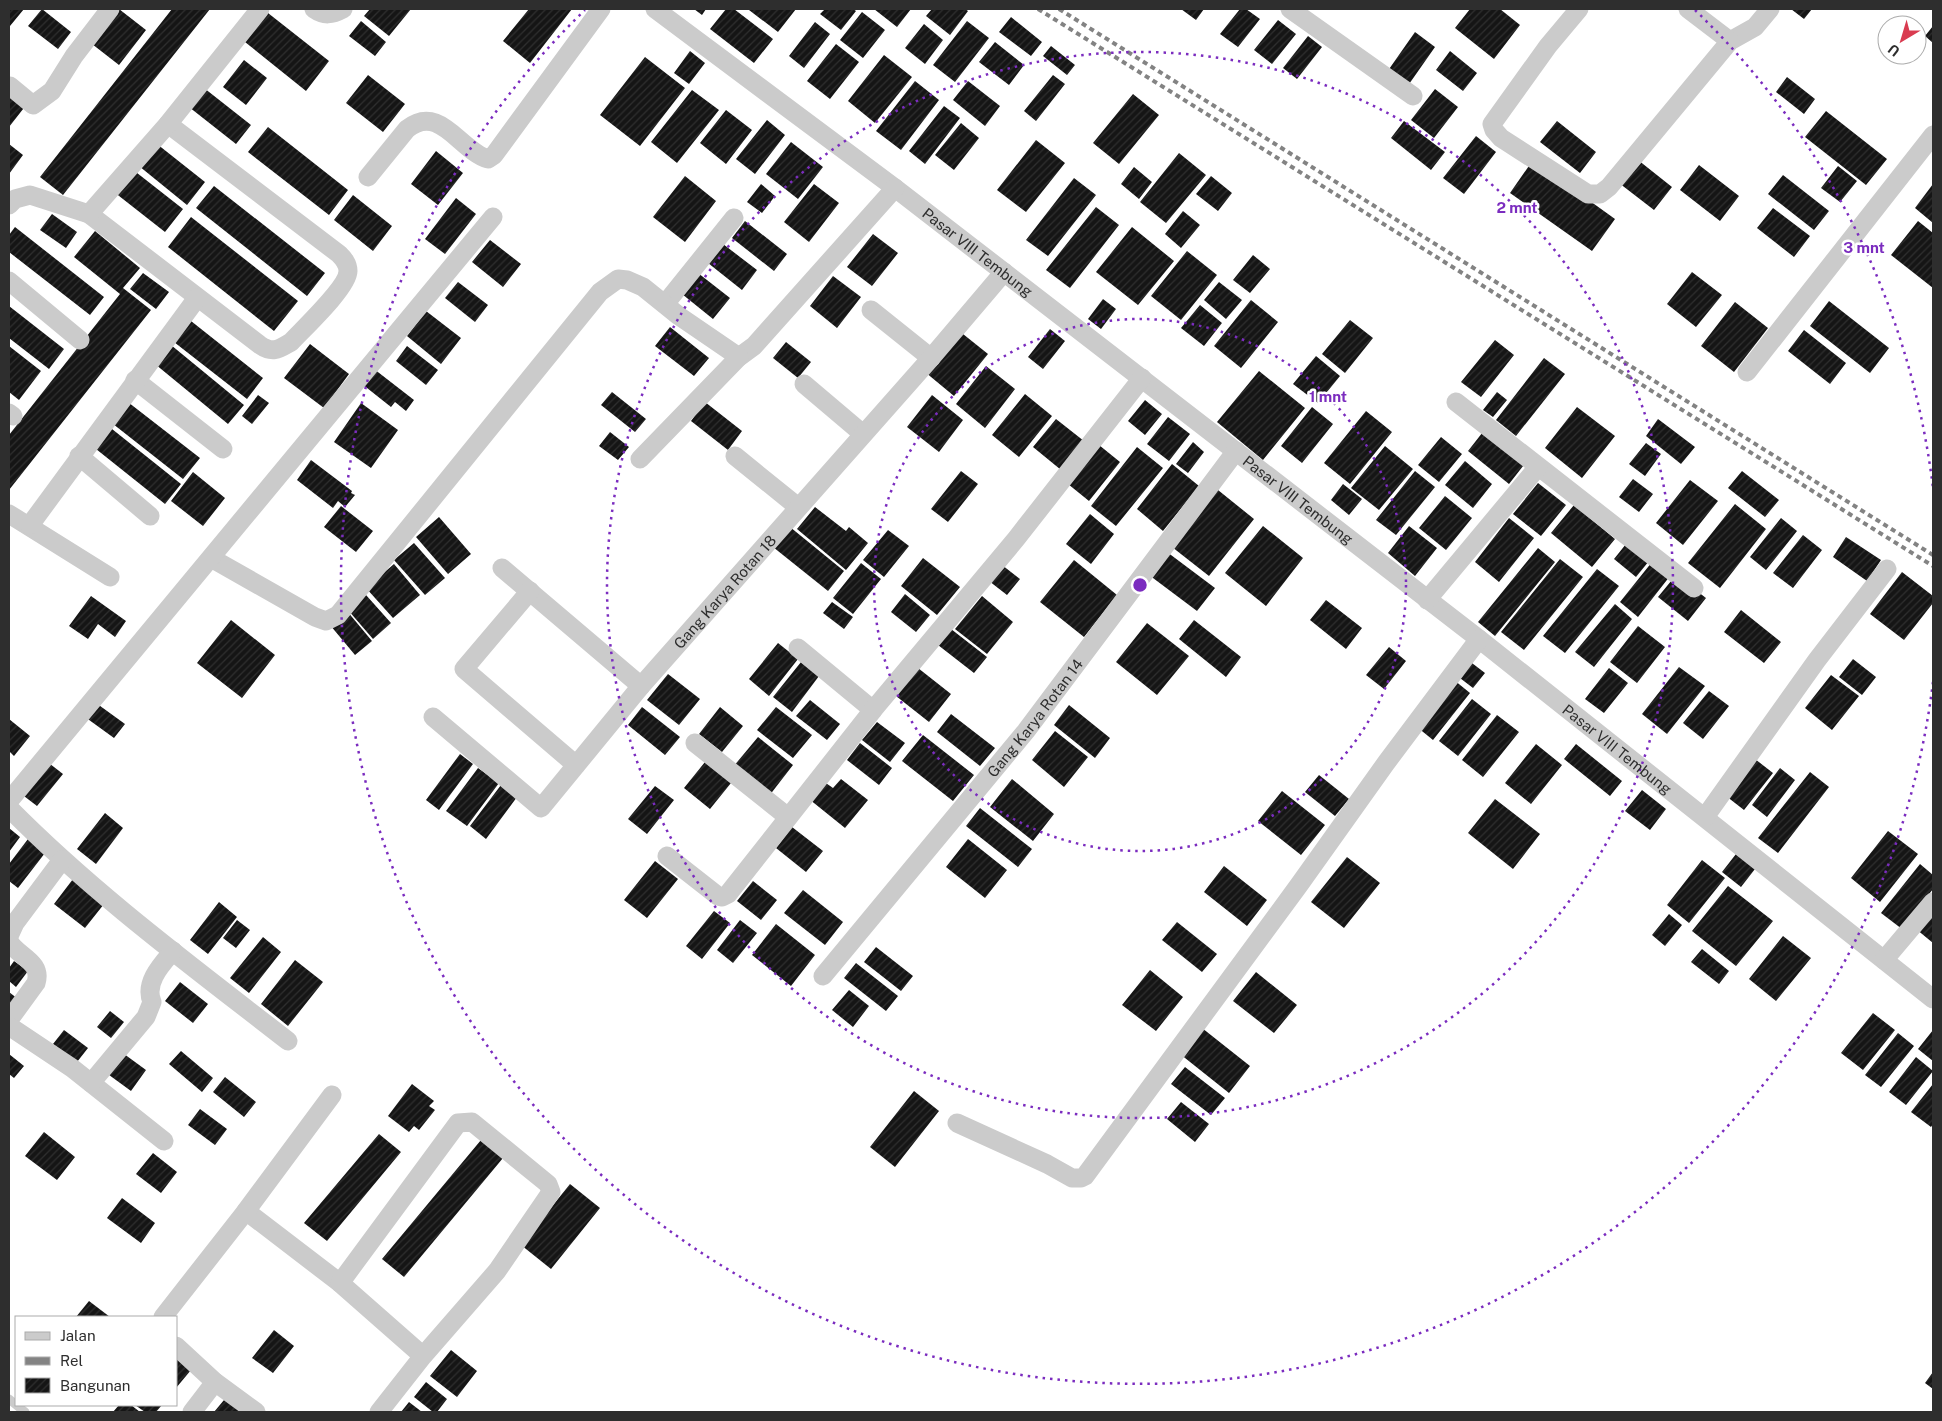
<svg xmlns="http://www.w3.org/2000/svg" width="1942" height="1421" font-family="'Public Sans',sans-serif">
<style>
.building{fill:url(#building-hatch)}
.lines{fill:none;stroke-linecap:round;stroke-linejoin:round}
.lane{stroke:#cbcbcb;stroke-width:9}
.street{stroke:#cbcbcb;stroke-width:19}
.rail{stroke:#838383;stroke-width:4;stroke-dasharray:5 4;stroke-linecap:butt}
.ring{fill:none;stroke:#7b2cbf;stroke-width:2.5;stroke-dasharray:2.5 5}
.labels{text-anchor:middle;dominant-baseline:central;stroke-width:5;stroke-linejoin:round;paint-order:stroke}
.street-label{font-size:15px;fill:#2e2e2e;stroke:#fff}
.centre{fill:#7b2cbf;stroke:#fff;stroke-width:2.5}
.ring-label{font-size:15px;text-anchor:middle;font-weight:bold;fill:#7b2cbf;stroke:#fff;stroke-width:5;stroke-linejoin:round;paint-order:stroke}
</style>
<defs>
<pattern id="building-hatch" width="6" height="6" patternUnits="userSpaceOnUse" patternTransform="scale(1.25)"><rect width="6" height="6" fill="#151515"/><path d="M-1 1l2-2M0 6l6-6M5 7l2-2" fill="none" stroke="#2f2f2f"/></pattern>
</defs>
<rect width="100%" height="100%" fill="#fff"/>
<path class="building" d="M9,9H24L10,26L9,25Z
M42,9L71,32L58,49L28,26Z
M119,9L146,30L119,65L92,44Z
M172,9H210L63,195L40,177Z
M370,9H411L389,36L364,16Z
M529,9H572L530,63L503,41Z
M694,9H706L702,15Z
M726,9H734L773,39L754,63L710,29Z
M750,9H796L778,32L749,10Z
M825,9H853L856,11L841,30L820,14Z
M874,9H911L897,27Z
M932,9H965L968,11L950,35L926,16Z
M1181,9H1204L1196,20Z
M1240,9H1246L1260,19L1238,47L1220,34Z
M1470,9H1500L1520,25L1494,59L1455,28Z
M1791,9H1812L1804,19Z
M862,12L885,30L863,58L840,40Z
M268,13L329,61L306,91L245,42Z
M1011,17L1042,42L1031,56L999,32Z
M1278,20L1296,34L1272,64L1254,50Z
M361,21L386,42L375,56L349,36Z
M967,21L989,38L955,82L933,65Z
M815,22L830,34L804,68L789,56Z
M924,24L943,40L925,64L905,48Z
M1933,26V43L1925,36Z
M1415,32L1435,47L1407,87L1387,72Z
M1308,36L1322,47L1297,79L1283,68Z
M995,42L1024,65L1009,85L979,62Z
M836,44L859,62L830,99L807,81Z
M1051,46L1075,65L1067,75L1043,56Z
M690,51L705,63L689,84L674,73Z
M1450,51L1477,73L1463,91L1436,70Z
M884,55L912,77L875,123L848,101Z
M645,57L685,88L640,146L600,115Z
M244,60L267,78L246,105L223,87Z
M368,75L405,104L383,132L346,103Z
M1053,75L1065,84L1036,121L1024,111Z
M1787,77L1815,99L1804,114L1776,92Z
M915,81L939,100L901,150L876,131Z
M968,81L1000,106L985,126L953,100Z
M204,88L251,125L236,144L189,107Z
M1435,89L1458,107L1434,138L1411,120Z
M9,90L27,104L9,127Z
M692,90L719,110L677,163L651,142Z
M1133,94L1159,115L1119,164L1093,143Z
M944,106L960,118L925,164L909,151Z
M726,110L752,130L726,164L700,143Z
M1826,111L1887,159L1866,185L1805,137Z
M767,120L785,135L755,174L736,159Z
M1404,121L1445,152L1431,170L1391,138Z
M1557,121L1596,152L1580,173L1540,142Z
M961,123L979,138L954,170L935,155Z
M268,127L348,190L329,215L248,152Z
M1476,136L1496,152L1464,194L1443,178Z
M1036,140L1065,163L1026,212L997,190Z
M791,142L823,167L798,199L766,174Z
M9,144L23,155L9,174Z
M157,144L205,182L187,205L139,166Z
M436,151L463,173L438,205L411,184Z
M1179,153L1206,175L1166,223L1140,202Z
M1533,160L1615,219L1592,251L1510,193Z
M1638,160L1672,187L1654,210L1619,183Z
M1699,165L1739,196L1720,221L1680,190Z
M1838,166L1857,181L1840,202L1821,188Z
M1134,167L1152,182L1139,199L1121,184Z
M132,169L183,209L165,232L114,192Z
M1783,175L1829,211L1814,230L1768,194Z
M685,176L716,201L685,242L653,217Z
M1211,176L1232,193L1218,211L1196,194Z
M1074,178L1096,195L1048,256L1026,240Z
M761,184L775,196L762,213L747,202Z
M814,184L839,203L809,242L784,222Z
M1933,184V223L1915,208Z
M214,186L325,273L307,296L196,208Z
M353,195L392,226L373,251L334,220Z
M456,198L476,214L445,254L425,239Z
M1096,207L1119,225L1070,288L1046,270Z
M1773,208L1810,236L1794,257L1757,228Z
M1183,211L1200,225L1181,248L1165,234Z
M52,214L77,232L66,248L40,230Z
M191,217L298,301L274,331L168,247Z
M745,221L787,254L774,271L732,238Z
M1918,221L1933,233V288L1891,255Z
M15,227L104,297L90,315L9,252V235Z
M1132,227L1174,261L1138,305L1096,272Z
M95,231L140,268L123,288L151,310L9,490V435L120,294L74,257Z
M873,234L898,253L872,286L847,267Z
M490,240L521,264L503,287L472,262Z
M723,244L757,270L742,290L708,263Z
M1187,251L1217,275L1181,320L1151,296Z
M1253,255L1270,269L1250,293L1233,280Z
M1692,272L1722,295L1696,327L1667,304Z
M143,273L169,292L156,309L130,289Z
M698,273L730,298L713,319L682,294Z
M833,276L861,297L837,328L810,306Z
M458,282L488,305L475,322L445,298Z
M1219,282L1242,300L1226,319L1204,300Z
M1103,299L1116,309L1101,329L1088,319Z
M1251,300L1278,322L1241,368L1214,346Z
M1829,301L1889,348L1870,373L1810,326Z
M1735,302L1768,328L1734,372L1701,346Z
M1200,305L1222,323L1204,346L1181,328Z
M9,306L64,349L49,369L9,338Z
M426,311L461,338L441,364L407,336Z
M1350,320L1373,338L1345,373L1322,354Z
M191,321L263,378L247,399L174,342Z
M670,327L709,358L694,376L655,346Z
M1050,329L1065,341L1043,369L1028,357Z
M958,330L988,354L954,396L925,372Z
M1804,330L1846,363L1830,384L1788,351Z
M1495,340L1514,355L1481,397L1461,382Z
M786,342L811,362L798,378L773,358Z
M310,344L349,374L324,408L284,378Z
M171,345L244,405L228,424L155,364Z
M9,346L41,371L19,400L9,392Z
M407,346L438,370L426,385L396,361Z
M1316,356L1340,376L1318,403L1293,384Z
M1544,358L1565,374L1516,436L1496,420Z
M986,366L1015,389L985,428L956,404Z
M374,369L414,400L406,411L395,402L391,407L362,384Z
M1259,371L1305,408L1263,460L1217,422Z
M612,392L646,419L635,432L601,405Z
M1497,392L1507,400L1493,417L1483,410Z
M1025,394L1052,416L1019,457L992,435Z
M258,395L269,403L252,424L242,416Z
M932,395L963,420L939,452L907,427Z
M124,399L200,458L183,479L108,420Z
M1145,400L1162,414L1145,435L1128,421Z
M705,402L742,431L728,450L691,421Z
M361,403L398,430L371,468L334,442Z
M1312,407L1333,424L1302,463L1281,446Z
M1577,407L1615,436L1582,478L1545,448Z
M1366,411L1392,432L1350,484L1324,463Z
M1168,417L1190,434L1169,461L1147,444Z
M1056,419L1089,445L1066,474L1033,447Z
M1658,419L1695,447L1681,464L1646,436Z
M107,425L181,484L165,504L91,445Z
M1486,428L1527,461L1509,484L1468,451Z
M610,432L629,447L618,460L599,446Z
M1441,437L1462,454L1439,482L1418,465Z
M1193,442L1204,452L1188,473L1176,464Z
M1646,443L1661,454L1645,476L1629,464Z
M1099,445L1120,462L1089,501L1068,484Z
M1385,446L1413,469L1379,510L1351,488Z
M1137,447L1163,468L1116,526L1091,506Z
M311,460L352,491L351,493L355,495L345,507L338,501L333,508L297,480Z
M1465,461L1492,484L1473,508L1445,485Z
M1172,464L1199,486L1163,531L1137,509Z
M961,471L978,484L948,522L931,509Z
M1415,471L1435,487L1396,535L1376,520Z
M1742,471L1779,500L1765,517L1728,488Z
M193,472L225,498L203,526L171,501Z
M1633,479L1653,494L1639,512L1619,497Z
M1690,480L1718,501L1683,545L1656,523Z
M1538,483L1566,505L1541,536L1513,514Z
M1343,484L1362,499L1349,515L1331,500Z
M1218,490L1254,519L1209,576L1172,547Z
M1445,496L1472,518L1446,550L1419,528Z
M1735,504L1766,529L1720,588L1688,563Z
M1574,505L1615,539L1592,567L1551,533Z
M341,506L373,531L356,552L324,527Z
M815,507L846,531L849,527L868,543L846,570L797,529Z
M1090,514L1114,534L1091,564L1066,544Z
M439,517L471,554L448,574L416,537Z
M1509,518L1534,538L1499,582L1475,562Z
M1781,518L1797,531L1766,570L1750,557Z
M1263,526L1303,558L1266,606L1225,573Z
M1409,526L1437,548L1415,576L1388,553Z
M790,527L844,571L828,591L773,547Z
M888,530L909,546L884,577L863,560Z
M1803,535L1822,550L1793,588L1773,573Z
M1846,537L1881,560L1867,581L1833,557Z
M414,543L445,578L425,595L394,560Z
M1626,544L1649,561L1636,577L1614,559Z
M1538,548L1555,562L1495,636L1478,622Z
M1167,552L1215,588L1197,611L1149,575Z
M923,558L960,587L937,615L901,586Z
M1560,559L1583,577L1524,650L1501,632Z
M1074,560L1117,595L1084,637L1040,602Z
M1652,562L1670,576L1638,617L1620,602Z
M861,563L881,579L853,614L833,598Z
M394,564L420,595L393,618L366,588Z
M1002,565L1020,579L1007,595L989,581Z
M1597,569L1619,586L1565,653L1543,636Z
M1902,572L1933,596V603L1904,640L1870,614Z
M1676,575L1706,598L1688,621L1658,597Z
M905,594L930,615L916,632L891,612Z
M366,595L391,623L373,639L348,610Z
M91,596L126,621L115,637L98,624L88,639L69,626Z
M982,596L1013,622L987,654L955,629Z
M1326,600L1362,628L1346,649L1310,620Z
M832,602L853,617L844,629L823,613Z
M1615,604L1632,619L1594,667L1575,652Z
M1741,610L1781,642L1764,663L1724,632Z
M347,611L372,641L355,655L330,625Z
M231,620L275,655L242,698L197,663Z
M1194,620L1241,657L1226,677L1179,639Z
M1147,623L1189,656L1157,695L1116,662Z
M1638,626L1665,647L1637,683L1610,662Z
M951,629L987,657L974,673L938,645Z
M778,643L798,659L769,696L749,679Z
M1389,647L1406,661L1384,689L1366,675Z
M1853,659L1876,677L1862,695L1839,677Z
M1468,660L1485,673L1473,688L1456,675Z
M801,662L819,676L792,712L773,697Z
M1679,667L1705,686L1667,734L1642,714Z
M918,668L951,694L929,722L896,696Z
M1609,668L1628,683L1604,713L1585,699Z
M668,674L700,699L679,725L647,700Z
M1831,675L1859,696L1832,730L1805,708Z
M1454,680L1470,693L1433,740L1417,727Z
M1709,691L1729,706L1703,739L1683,723Z
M1472,699L1491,714L1458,756L1439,741Z
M810,700L840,724L827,740L796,716Z
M96,703L125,724L114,738L85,717Z
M1069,705L1110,738L1095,758L1054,725Z
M642,707L680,737L665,755L628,725Z
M720,707L743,726L722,752L699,734Z
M776,707L812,735L793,758L757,730Z
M951,714L995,748L980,766L937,732Z
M1497,715L1519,732L1483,777L1462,760Z
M9,719L30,736L14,756L9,751Z
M877,722L905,743L890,762L862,740Z
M1055,731L1088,757L1064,787L1032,760Z
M923,735L974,775L953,801L902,761Z
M758,737L793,765L769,796L733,767Z
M860,743L892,768L879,785L847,760Z
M1536,744L1562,765L1531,804L1505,783Z
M1576,744L1622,781L1610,796L1564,759Z
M460,754L473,764L439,810L426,800Z
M1755,759L1773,773L1744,810L1726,796Z
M45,760L63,774L37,806L20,793Z
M705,762L731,783L710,809L684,788Z
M478,768L499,783L467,826L446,811Z
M1780,768L1795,780L1767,817L1752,805Z
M1810,772L1829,787L1778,853L1758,838Z
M1319,775L1349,799L1335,816L1305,792Z
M841,779L868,800L845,828L809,799L823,781L833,788Z
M1012,779L1054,814L1033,841L990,807Z
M501,785L517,797L486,839L470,826Z
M655,786L674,800L647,834L628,819Z
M1642,790L1666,809L1650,830L1625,811Z
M1282,791L1325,825L1301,855L1258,821Z
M1495,799L1540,834L1513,869L1468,833Z
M980,808L1032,849L1018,867L966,826Z
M105,813L123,828L96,864L77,849Z
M792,827L823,851L806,872L776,848Z
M9,828L20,837L9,852Z
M1888,831L1918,854L1880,902L1851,878Z
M28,839L45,853L18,888L9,881V864Z
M968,839L1007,870L985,898L946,867Z
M1736,854L1755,869L1741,887L1722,872Z
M1347,857L1380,883L1344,928L1311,902Z
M1702,860L1725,878L1689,923L1667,905Z
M655,861L678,879L647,918L624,900Z
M1920,864L1933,875V889L1902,929L1881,913Z
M1224,866L1267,900L1247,926L1204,892Z
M73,879L104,904L85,928L54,904Z
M753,881L777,900L761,920L737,901Z
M1728,886L1773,921L1736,966L1692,931Z
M803,890L843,922L825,945L784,913Z
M219,902L237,917L208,954L190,940Z
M1933,906V943L1916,929Z
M714,911L730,923L702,959L686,946Z
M1669,914L1682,925L1665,946L1652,935Z
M237,920L250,930L236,948L223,938Z
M740,920L757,933L733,963L717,950Z
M1177,922L1217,954L1202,972L1162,940Z
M776,924L815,955L791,986L752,955Z
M1783,936L1811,958L1776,1001L1749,979Z
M263,937L281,952L249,993L230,978Z
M876,947L913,976L901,991L864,962Z
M1702,949L1729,971L1719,984L1691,962Z
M295,960L323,982L288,1026L261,1004Z
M14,961L28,971L16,987L9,981V968Z
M856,963L898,996L886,1011L844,978Z
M1150,970L1183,997L1156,1031L1122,1005Z
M1256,972L1297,1005L1274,1033L1233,1001Z
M180,982L208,1004L193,1023L165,1001Z
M849,990L869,1006L853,1027L832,1010Z
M9,992L18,999L9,1012Z
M110,1011L124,1022L111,1038L97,1027Z
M1873,1013L1895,1030L1863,1070L1841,1053Z
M1202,1028L1250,1066L1229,1093L1180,1054Z
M64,1030L88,1048L77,1062L53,1044Z
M1933,1030V1061L1918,1049Z
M1898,1033L1914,1046L1881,1087L1865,1075Z
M120,1051L146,1070L131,1091L105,1072Z
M181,1051L213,1078L202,1092L169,1064Z
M9,1054L24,1066L14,1078L9,1074Z
M1916,1057L1933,1071L1906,1105L1889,1092Z
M1185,1067L1225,1098L1211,1115L1171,1084Z
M225,1077L256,1102L244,1117L213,1092Z
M412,1084L434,1101L429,1106L435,1110L419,1130L414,1126L409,1132L388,1116Z
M1933,1084V1124L1931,1127L1911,1112Z
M914,1091L939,1111L895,1167L870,1147Z
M1181,1102L1209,1124L1195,1142L1167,1119Z
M200,1109L227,1129L215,1145L188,1125Z
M44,1132L75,1157L57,1180L25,1156Z
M379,1134L401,1152L327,1241L304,1223Z
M481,1140L503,1158L404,1277L382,1259Z
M153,1153L177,1172L161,1193L136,1174Z
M570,1184L600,1208L551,1269L521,1245Z
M122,1198L155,1223L141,1243L107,1218Z
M89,1301L110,1317H76Z
M274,1330L294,1346L273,1373L252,1358Z
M451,1350L477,1371L457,1397L430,1376Z
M176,1358L191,1370L176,1388Z
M1933,1372V1389L1925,1383Z
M426,1382L447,1399L437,1412H433L414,1397Z
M229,1394L252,1412H214Z
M409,1402L422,1412H401Z
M119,1405H131L140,1412H113Z
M135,1405H162L156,1412H145Z"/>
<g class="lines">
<path class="lane" d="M9,1399L25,1412"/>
<g class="street">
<path d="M314,9C324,16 332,15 343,9"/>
<path id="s1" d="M655,9L895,188L1479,639L1933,999"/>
<path d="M1290,9L1413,96"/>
<path d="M1579,9L1548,46L1492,124L1494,130L1501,138L1588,194H1600L1609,187L1730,41L1755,27L1770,9"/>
<path d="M1688,9L1730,41"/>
<path d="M10,86L33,105L52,91L74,56L110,9"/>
<path d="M368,177L407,129C440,103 459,150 488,159L494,155L601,9"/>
<path d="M9,205L15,199L30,195L89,214L260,345C273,354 279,349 291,342C304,328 348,287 348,271C348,263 343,258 339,254L168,124"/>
<path d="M89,214L168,124L260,9"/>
<path d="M9,281L80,340"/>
<path d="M665,304L734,218"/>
<path d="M871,310L931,358"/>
<path d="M1747,372L1933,135"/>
<path d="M135,380L223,449"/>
<path d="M804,384L863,434"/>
<path d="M1456,402L1694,588"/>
<path d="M9,413L13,416"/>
<path d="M79,456L150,516"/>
<path d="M735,456L798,507"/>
<path d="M640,459L739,357L754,346L895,188"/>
<path d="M9,514L110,577"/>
<path d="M30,525L197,298"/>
<path d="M211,558L315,617L326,621L338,615L600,292L618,279L627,280L643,287L679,316L739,357"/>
<path d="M502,568L641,686"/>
<path d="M530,591L464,669L576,765"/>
<path d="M1427,600L1538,467"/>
<path d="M798,648L873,710"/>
<path id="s2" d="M433,717L541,808L641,686L931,358L1004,272"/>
<path d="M695,743L788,817"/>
<path d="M9,801L493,217"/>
<path d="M9,808C94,894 193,967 288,1041"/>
<path d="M1705,817L1817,660L1887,569"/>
<path d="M667,856L718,896L722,897L728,894L873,710L1016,539L1142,378"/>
<path d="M9,936L15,923L62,860"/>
<path d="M9,941C16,956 43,961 36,983L9,1020"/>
<path d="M1884,960L1933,902"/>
<path id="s3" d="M823,976L1026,731L1236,451"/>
<path d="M9,1026L72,1068L164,1141"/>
<path d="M91,1083L146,1017L152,1002C144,983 161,965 173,951"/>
<path d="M957,1123L1047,1164L1072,1178H1081L1085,1176L1299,885L1386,763L1479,639"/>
<path d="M246,1211L340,1283"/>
<path d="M163,1317L246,1211L332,1095"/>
<path d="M176,1346L215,1382L256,1412"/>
<path d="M192,1412L215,1382"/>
<path d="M379,1412L423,1356L340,1283L458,1123L472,1122L548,1184L551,1192L497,1271L423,1356"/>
</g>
<path class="rail" d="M1038,9L1933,566
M1059,9L1933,555"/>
</g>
<g class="ring">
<circle cx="1140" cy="585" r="266"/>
<circle cx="1140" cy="585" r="533"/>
<path d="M1933 682A799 799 0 1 1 585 10M1695 10A799 799 0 0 1 1933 488"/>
</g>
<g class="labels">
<g class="street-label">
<text stroke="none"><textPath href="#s1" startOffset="404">Pasar VIII Tembung</textPath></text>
<text stroke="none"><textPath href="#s1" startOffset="809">Pasar VIII Tembung</textPath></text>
<text stroke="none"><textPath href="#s2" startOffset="425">Gang Karya Rotan 18</textPath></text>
<text stroke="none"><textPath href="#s3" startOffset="334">Gang Karya Rotan 14</textPath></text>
<text stroke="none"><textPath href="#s1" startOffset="1214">Pasar VIII Tembung</textPath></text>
</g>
</g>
<circle cx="1140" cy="585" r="8" class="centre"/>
<g class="ring-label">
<text x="1517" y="213">2 mnt</text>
<text x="1864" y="253">3 mnt</text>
<text x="1328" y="402">1 mnt</text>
</g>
<rect width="1942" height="1421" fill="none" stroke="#2e2e2e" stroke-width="20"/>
<rect x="15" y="1316" width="162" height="90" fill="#ffffff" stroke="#ababab"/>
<rect x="25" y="1332" width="25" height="8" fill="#cbcbcb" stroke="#ababab"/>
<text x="60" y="1341" font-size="15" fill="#2e2e2e">Jalan</text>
<rect x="25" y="1357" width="25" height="8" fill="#838383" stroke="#ababab"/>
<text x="60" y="1366" font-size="15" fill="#2e2e2e">Rel</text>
<rect x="25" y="1378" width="25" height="15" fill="url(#building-hatch)" stroke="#ababab"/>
<text x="60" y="1391" font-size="15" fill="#2e2e2e">Bangunan</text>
<g transform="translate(1902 40) rotate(218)"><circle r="24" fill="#ffffff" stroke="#ababab"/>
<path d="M0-4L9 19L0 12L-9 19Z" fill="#d93b50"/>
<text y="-8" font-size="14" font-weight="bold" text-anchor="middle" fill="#2e2e2e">U</text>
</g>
</svg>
